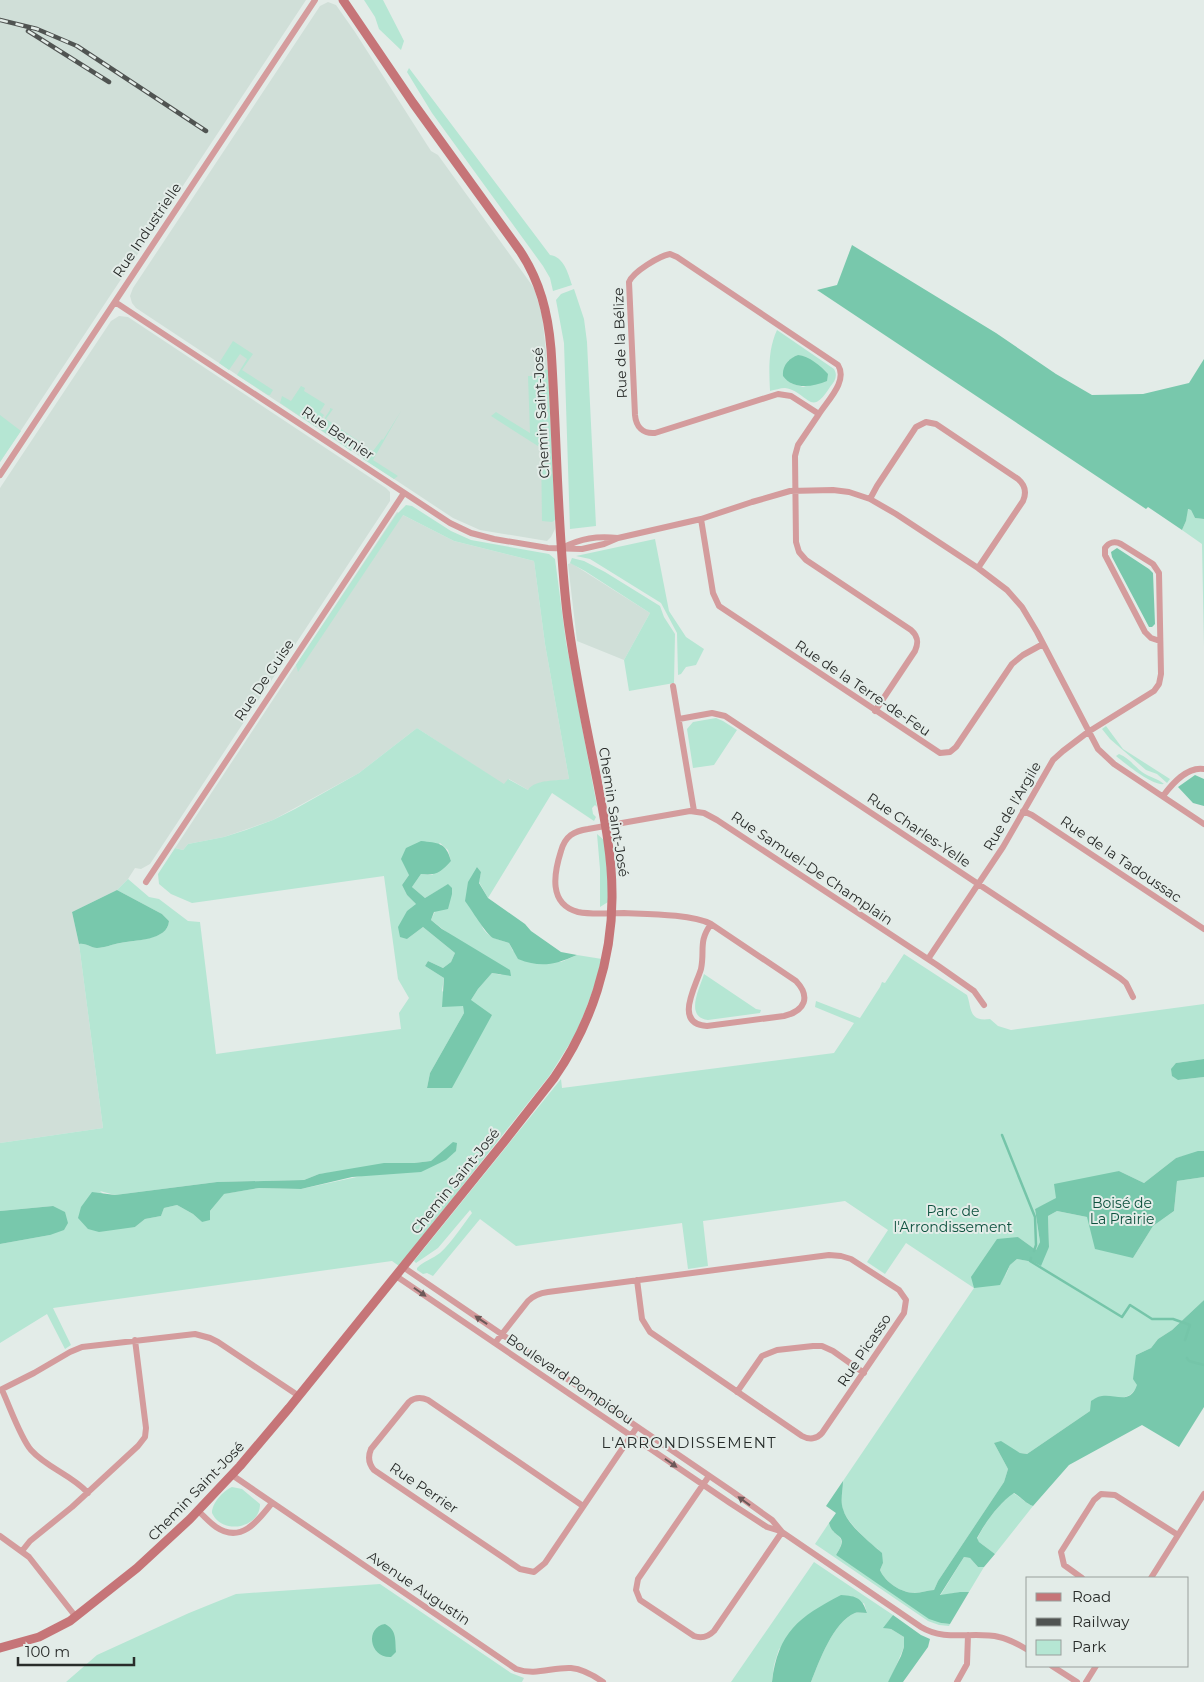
<svg xmlns="http://www.w3.org/2000/svg" width="1204" height="1682" font-family="Montserrat,sans-serif">
<style>
.built{fill:#d0dfd8}
.green{fill:#b5e6d3;fill-rule:evenodd}
.forest{fill:#78c8ac}
.water{fill:#75c5a9}
.lines{fill:none;stroke-linecap:round;stroke-linejoin:round}
.stream{stroke:#75c5a9;stroke-width:2.5}
.street{stroke:#d49c9d;stroke-width:6}
.secondary{stroke:#c67578;stroke-width:9}
.rail-casing{stroke:#505452;stroke-width:4.5}
.rail{stroke:#e3ece8;stroke-width:2.5;stroke-dasharray:8;stroke-linecap:butt}
.oneway{fill:#6d5958}
.labels{text-anchor:middle;dominant-baseline:central;stroke-width:4;stroke-linejoin:round;paint-order:stroke}
.street-label{font-size:14px;fill:#292c2a;stroke:#e3ece8}
.park-label{font-size:14px;fill:#0e523f;stroke:#e3ece8}
.neighbourhood-label{font-size:15px;letter-spacing:1px;fill:#282e2c;stroke:#e3ece8}
</style>
<rect width="100%" height="100%" fill="#e3ece8"/>
<path class="built" d="M0,0H306L0,462Z
M328,2L336,5L355,32L431,151L438,155L534,288L542,315L548,370L555,529L551,537L547,541L480,530L453,518L136,308L132,303L130,296L133,288L320,6Z
M119,316L128,317L386,488L390,492V501L150,864L141,869L135,868L128,879L117,890L72,912L79,944L103,1128L0,1143V488L111,321Z
M397,512L454,541L534,561L545,644L569,779L539,783L528,790L509,779L504,785L417,728L359,773L273,820L224,837L188,844L183,850L175,848Z
M571,563L650,613L624,660L577,641L568,564Z"/>
<path class="green" d="M364,0H383L401,35L404,41L401,50L379,29L375,17Z
M409,68L550,255C564,257 568,273 572,285L553,291L550,278L543,266L432,113L407,72Z
M574,289L584,319L587,342L596,526L570,529L564,343L556,300L561,294Z
M777,330L834,369C838,376 835,381 830,387C810,419 809,392 785,388C780,388 775,390 770,391C769,369 768,350 777,330ZM798,355L809,385L803,387L791,383L788,361Z
M233,341L253,354L242,370L273,390L270,395H268L237,375L247,359L240,354L229,370L219,363Z
M543,369L548,370L555,520L552,522L542,521L541,448L491,416L496,412L530,433L528,376H534Z
M301,386L305,388L304,391L325,404L320,412L324,415L316,427L280,403L282,396L291,401Z
M330,408L333,409L326,419L360,442L355,450L351,451L318,428L330,410Z
M401,411L373,460L398,476L394,479L363,459L368,448L373,451L382,439L383,440Z
M0,415L21,431L0,462Z
M406,505L412,506L451,531L471,540L549,554L555,559L566,642L596,801L597,807L595,805L592,808L593,814L596,817L594,821L552,793L488,898L479,882L481,872L477,867C478,882 477,919 484,930C490,938 500,940 509,943L513,951L561,962L577,955L602,959L595,984L584,1014L575,1035L550,1075L399,1266L392,1261L53,1308L71,1345L65,1349L47,1314L0,1343V1244L50,1235L53,1206L0,1211V1143L103,1128L79,944C87,943 90,948 97,948C104,948 113,944 120,943C134,940 169,940 169,921L162,914L117,890L128,879L149,897L159,899L188,921L200,922L216,1054L401,1029L399,1013L409,998L398,979L384,876L192,903L171,894L159,884L158,874L175,848L183,850L188,844L224,837L246,830L273,820L295,809L359,773L417,728L504,784L508,779L528,790C535,779 557,781 569,779L545,644L534,561L454,541L403,515L298,672L296,665L396,515ZM440,843L448,850L451,861L432,875L421,874L412,887L425,898L447,885L431,920L502,975L492,973L478,989L471,1000L452,1088H427L430,1073L464,1013L463,1005L442,991L444,978L425,966L428,961L443,968L451,962L455,953L423,927L407,939L416,904L407,895L402,885L409,875ZM431,1161L301,1189L259,1188L223,1194L202,1222L193,1214L177,1205L164,1208L161,1216L145,1219L135,1227L100,1191L115,1195L217,1182L304,1180L319,1174Z
M1187,509L1191,510L1195,518L1204,519V647L1202,544L1182,530L1186,521Z
M655,539L669,611L686,637L704,649L696,665L686,667L681,674L678,675L677,633L661,603L590,559L576,556Z
M572,558L584,561L605,572L660,606L664,617L675,634L674,683L629,691L624,660L650,613L585,571L570,563Z
M716,718L723,721L737,730L714,765L693,768L687,729L693,722Z
M1106,726L1123,749L1170,779L1167,783L1157,774L1146,770L1110,739L1102,729Z
M1119,754C1129,758 1133,765 1142,772C1149,777 1157,778 1164,784C1152,786 1126,764 1116,756Z
M597,834L604,840L609,888L608,902L600,907V869Z
M904,954L967,995C972,1008 968,1022 990,1019L998,1026L1011,1030L1204,1004V1059L1176,1063L1178,1080L1204,1077V1151L1176,1158L1144,1183L1119,1171L1035,1209L1040,1242L1036,1250L1018,1237L1005,1277L1010,1265L1017,1259L1033,1262L1049,1247L1048,1216L1057,1211L1087,1217L1133,1258L1153,1226L1174,1211L1177,1181L1204,1177V1300L1172,1330L1158,1339L1151,1348L1136,1355L1137,1385V1388L1130,1395L1090,1411L1027,1454L1020,1453L994,1443L1008,1469L1004,1482L938,1581L934,1590C928,1590 921,1593 915,1593C901,1593 885,1582 880,1570L883,1563L878,1549C869,1544 846,1520 843,1510C840,1502 843,1490 843,1481L974,1288L906,1243L885,1274L867,1262L888,1230L845,1201L703,1221L708,1266L688,1269L682,1223L516,1246L480,1219L433,1276L427,1273L423,1274L417,1270V1268C424,1261 432,1259 440,1253C452,1242 462,1226 472,1213L470,1210L438,1248L416,1263L414,1261L561,1079L562,1088L834,1053L854,1023L815,1007L816,1001L860,1018L880,987L882,982L885,983Z
M704,974L756,1009L761,1010L760,1013L708,1020C684,1017 700,988 704,974Z
M232,1487L242,1489L260,1504C260,1529 222,1535 212,1513C212,1503 223,1491 232,1487Z
M1013,1493C1021,1497 1025,1503 1033,1506L995,1554L979,1542L977,1539C985,1522 999,1504 1013,1493Z
M829,1523C833,1539 850,1533 836,1555L941,1623L950,1624L949,1626L939,1625L928,1621L815,1544Z
M964,1557L970,1558L978,1567H984L969,1592H960L940,1596Z
M814,1562L893,1615L884,1628L891,1629L904,1637V1647L891,1678L888,1682H811C819,1662 833,1622 855,1613C858,1612 863,1613 867,1613L864,1603L779,1649L774,1665L772,1682H731Z
M380,1584L511,1673L524,1678L522,1682H66L97,1655L189,1613L236,1594Z"/>
<path class="forest" d="M852,245L996,333L1056,374L1092,395L1143,394L1189,383L1204,359V519L1195,518L1191,510L1188,509L1186,521L1182,530L1148,507L1146,509L817,290L837,285Z
M798,355C809,356 821,366 828,374L827,381C813,387 793,390 783,376C782,366 789,358 798,355Z
M1117,548L1149,569L1153,573L1155,624L1152,627H1149L1112,557L1111,552Z
M1195,775L1204,779V806L1193,803L1178,787Z
M421,841C438,843 446,842 451,861C441,872 436,876 421,874L412,887L425,898L448,884L452,888V894L448,909L434,912L431,920L442,929L510,970L511,976L492,973L478,989L471,1000L492,1015L452,1088H427L430,1073L464,1013L463,1006L442,1007L444,978L425,966L428,961L443,968L451,962L455,953L423,927L407,939L400,937L398,927L407,911L416,904L407,895L402,885L409,875L401,859L406,848Z
M477,867L481,872L479,883L488,898L525,924L531,931L561,952L577,955C554,965 541,968 518,959L509,943C504,941 498,940 493,938C486,934 471,909 465,901L468,882Z
M117,890L162,914L169,921C168,941 134,940 120,943C113,944 104,948 97,948C90,948 87,943 79,944L72,912Z
M1204,1059V1077L1178,1080L1172,1076L1171,1069L1176,1063Z
M453,1142L457,1143L456,1151L446,1160L421,1172L352,1177L301,1189L259,1188L224,1194L210,1211V1220L202,1222L193,1214L177,1205L164,1208L161,1216L145,1219L135,1227L99,1232L88,1229L78,1218L81,1207L92,1192L115,1195L217,1182L304,1180L319,1174L384,1163H414L431,1161Z
M1198,1151H1204V1177L1177,1181L1174,1211L1153,1226L1133,1258L1095,1249L1087,1217L1057,1211L1048,1216L1049,1247L1041,1266L1033,1262L1017,1259L1010,1265L1000,1285L974,1288L971,1277L997,1239L1018,1237L1036,1250L1040,1242L1035,1209L1056,1198L1054,1184L1119,1171L1144,1183L1176,1158Z
M53,1206L65,1212L68,1223L64,1230L50,1235L0,1244V1211Z
M1204,1300V1407L1179,1447L1142,1425L1069,1465L1033,1506C1025,1503 1021,1497 1014,1493C999,1503 985,1523 977,1538L979,1542L995,1554L984,1567H978L970,1558L964,1557L940,1595L960,1592H969L950,1624L941,1623L929,1619L836,1555C851,1532 833,1540 829,1523L836,1513L826,1506L843,1481C843,1490 840,1501 843,1509C847,1525 871,1543 882,1553L883,1563L880,1570C885,1582 901,1593 915,1593C921,1593 928,1590 934,1590L938,1581L1004,1482L1008,1469L994,1443L1001,1441L1020,1453L1027,1454L1090,1411L1091,1401C1094,1399 1099,1396 1102,1396C1116,1394 1130,1405 1137,1385L1133,1379L1136,1355L1151,1348L1158,1339L1172,1330Z
M841,1595C857,1596 862,1598 867,1613C863,1613 858,1612 855,1613C833,1622 819,1662 811,1682H772C778,1632 799,1617 841,1595Z
M893,1615L921,1635L930,1639L928,1647L903,1682H888L901,1656L904,1647V1637L891,1629L883,1628Z"/>
<path class="water" d="M385,1624C397,1630 395,1640 396,1652L391,1657C369,1658 365,1627 385,1624Z"/>
<g class="lines">
<path class="stream" d="M1002,1135L1035,1217L1036,1245L1034,1251
M1031,1258L1030,1261L1122,1317L1130,1305L1152,1319H1173L1190,1325L1185,1340
M1187,1358L1189,1361L1204,1365"/>
<path class="street" d="M670,254L677,257L838,365C848,381 828,400 819,414L791,396L778,394L655,433C643,434 636,427 635,415L629,282C633,272 659,256 670,254Z
M115,302L450,523L471,533L494,539L548,548L582,549L604,544L618,538L701,519L752,502L790,491L833,490L849,492L870,499L896,514L978,568L1007,590L1022,607L1037,632L1098,749L1114,764L1204,824
M819,414L798,445L795,456L796,542L799,552L806,560L911,630C918,636 919,642 915,651L875,711
M0,475L315,0
M870,499L877,486L916,427L926,422L936,424L1018,479C1025,485 1027,492 1023,501L978,568
M701,519L713,593L719,606L940,753L950,752L956,747L1012,664L1023,655L1043,644
M562,548C582,538 596,536 618,538
M673,686L694,811
M679,719L712,713L725,716L1120,978L1126,983L1133,997
M1163,796C1172,784 1187,766 1204,769
M1023,811L1032,815L1204,929
M146,882L404,493
M711,924C698,942 705,950 701,969C696,986 673,1024 707,1026L784,1016C805,1011 811,997 796,981L711,924C692,914 646,914 624,913C609,913 593,915 578,912C548,904 554,873 561,851C565,836 574,831 588,829L690,811L704,813L717,820L937,965L974,991L984,1005
M928,959L1003,847L1053,760L1063,751L1088,732L1154,691L1159,684L1161,674L1159,573L1153,564L1121,544C1115,541 1109,542 1105,548V555L1145,632L1151,638L1160,641
M403,1267L733,1492L772,1520L782,1532L921,1627C945,1642 974,1631 999,1637C1010,1639 1019,1645 1028,1650
M396,1276L730,1503L767,1527L780,1531
M495,1343L528,1301C534,1295 540,1293 548,1292L829,1255L841,1256L851,1259L899,1290L906,1300L904,1313L822,1433C817,1439 809,1440 802,1436L650,1332L642,1319L637,1280
M0,1390L34,1373L70,1352L82,1347L195,1334L210,1338L218,1342L299,1396
M2,1390C9,1405 21,1439 31,1450C47,1468 72,1475 88,1493
M737,1392L762,1356L777,1350L813,1346H822L833,1351L864,1373
M232,1475L516,1669C536,1676 552,1667 571,1668C583,1669 593,1675 603,1682
M709,1476L638,1579L636,1590L640,1600L694,1636C702,1639 708,1637 714,1631L782,1532
M583,1506L428,1400C421,1397 415,1397 409,1402L371,1449C368,1456 368,1463 374,1470L520,1569L534,1572L545,1563L637,1427
M198,1511C204,1516 210,1523 216,1527C241,1544 258,1521 272,1503
M0,1536L29,1557L76,1617
M22,1551L30,1541L72,1507L138,1446L145,1437L146,1428L135,1340
M1082,1578L1064,1565L1061,1552L1094,1500L1101,1494L1115,1495L1178,1535
M1151,1578L1204,1494
M1052,1666L1077,1682
M957,1682L967,1664L968,1635
M1086,1682L1096,1666"/>
<path class="secondary" d="M0,1648L39,1637L70,1621L137,1568L190,1519L240,1466L289,1408L507,1138L554,1078C591,1025 613,959 612,893C612,857 605,821 598,785C587,728 574,671 567,613C557,526 557,437 551,349C548,313 540,281 520,251L413,103L343,0"/>
<g class="rail-casing">
<path id="rail" d="M0,20L37,29L77,46L206,131
M28,31L109,82"/>
</g>
<use href="#rail" class="rail"/>
</g>
<defs><path id="oneway-solid" d="M-6-.8H1V-3.2L6.5 0L1 3.2V.8H-6Z" transform="scale(1.25)"/></defs>
<g class="oneway">
<use href="#oneway-solid" transform="translate(420 1292) rotate(35)"/>
<use href="#oneway-solid" transform="translate(481 1320) rotate(-146)"/>
<use href="#oneway-solid" transform="translate(671 1463) rotate(35)"/>
<use href="#oneway-solid" transform="translate(744 1501) rotate(-144)"/>
</g>
<g class="labels">
<g class="street-label">
<text transform="translate(147 230) rotate(-56)">Rue Industrielle</text>
<text transform="translate(620 343) rotate(-92)">Rue de la Bélize</text>
<text transform="translate(541 413) rotate(-93)">Chemin Saint-José</text>
<text transform="translate(338 433) rotate(34)">Rue Bernier</text>
<text transform="translate(264 680) rotate(-56)">Rue De Guise</text>
<text transform="translate(863 688) rotate(34)">Rue de la Terre-de-Feu</text>
<text transform="translate(1012 806) rotate(-60)">Rue de l'Argile</text>
<text transform="translate(614 812) rotate(81)">Chemin Saint-José</text>
<text transform="translate(919 830) rotate(34)">Rue Charles-Yelle</text>
<text transform="translate(1121 859) rotate(34)">Rue de la Tadoussac</text>
<text transform="translate(812 868) rotate(34)">Rue Samuel-De Champlain</text>
<text transform="translate(455 1181) rotate(-51)">Chemin Saint-José</text>
<text transform="translate(864 1350) rotate(-56)">Rue Picasso</text>
<text transform="translate(570 1379) rotate(34)">Boulevard Pompidou</text>
<text transform="translate(424 1488) rotate(34)">Rue Perrier</text>
<text transform="translate(196 1491) rotate(-46)">Chemin Saint-José</text>
<text transform="translate(419 1588) rotate(34)">Avenue Augustin</text>
</g>
<g class="park-label">
<text x="1122" y="1203">Boisé de<tspan x="1122" dy="16">La Prairie</tspan></text>
<text x="953" y="1211">Parc de<tspan x="953" dy="16">l'Arrondissement</tspan></text>
</g>
<g class="neighbourhood-label">
<text x="689" y="1442">L'ARRONDISSEMENT</text>
</g>
</g>
<rect x="1026" y="1577" width="162" height="90" fill="#e3ece8" stroke="#999f9c"/>
<rect x="1036" y="1593" width="25" height="8" fill="#c67578" stroke="#999f9c"/>
<text x="1072" y="1602" font-size="15" fill="#292c2a">Road</text>
<rect x="1036" y="1618" width="25" height="8" fill="#505452" stroke="#999f9c"/>
<text x="1072" y="1627" font-size="15" fill="#292c2a">Railway</text>
<rect x="1036" y="1640" width="25" height="15" fill="#b5e6d3" stroke="#999f9c"/>
<text x="1072" y="1652" font-size="15" fill="#292c2a">Park</text>
<path d="M18 1657v8h116v-8" fill="none" stroke="#292c2a" stroke-width="2.5"/>
<text x="25" y="1657" font-size="15" fill="#292c2a" stroke="#e3ece8" stroke-width="4" paint-order="stroke">100 m</text>
</svg>
